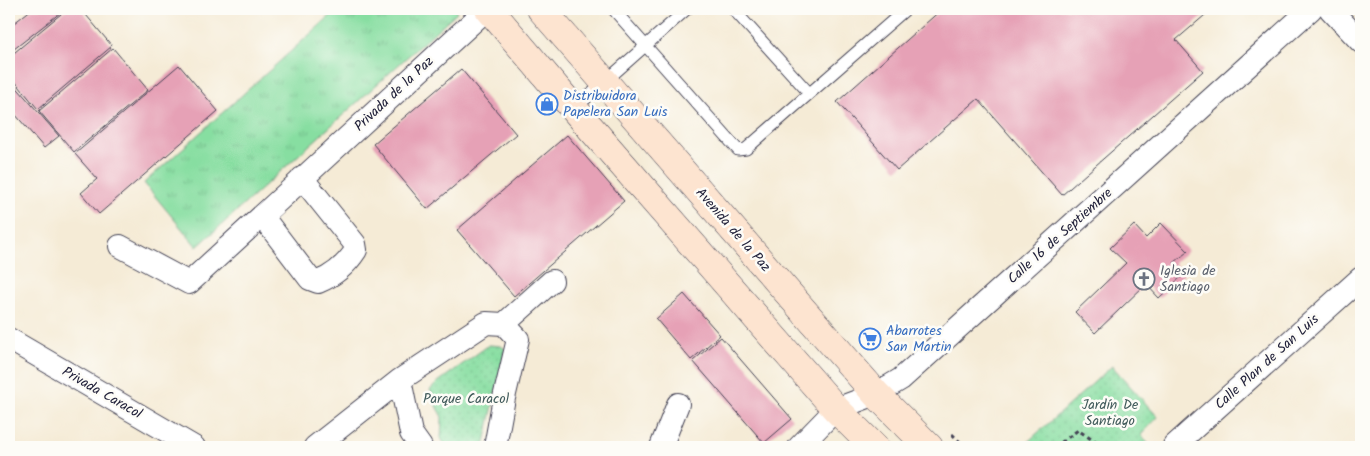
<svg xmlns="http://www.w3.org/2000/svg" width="1370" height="456" font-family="Kalam,sans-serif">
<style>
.grass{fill:url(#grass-tufts);stroke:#54806e}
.park{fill:url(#park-dots);stroke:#54806e}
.building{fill:#e6a1b6}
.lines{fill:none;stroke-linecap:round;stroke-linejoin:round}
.lane-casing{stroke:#424052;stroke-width:13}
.street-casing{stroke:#424052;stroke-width:24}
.secondary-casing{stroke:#424052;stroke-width:29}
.path{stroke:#424052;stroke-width:3;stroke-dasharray:4 4;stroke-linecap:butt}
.lane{stroke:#fff;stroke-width:11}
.street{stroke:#fff;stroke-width:22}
.secondary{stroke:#fde4d0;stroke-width:28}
.labels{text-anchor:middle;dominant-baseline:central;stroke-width:5;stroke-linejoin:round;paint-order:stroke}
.street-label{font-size:14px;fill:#22223b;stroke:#fdfcf7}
.shop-label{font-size:14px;fill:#366cbe;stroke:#fdfcf7;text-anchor:start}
.worship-label{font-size:14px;fill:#5b616d;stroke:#fdfcf7;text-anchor:start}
.park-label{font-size:14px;fill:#405a5a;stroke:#fdfcf7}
</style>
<defs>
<pattern id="grass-tufts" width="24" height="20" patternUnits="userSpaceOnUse" patternTransform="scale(1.25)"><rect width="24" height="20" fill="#87dea1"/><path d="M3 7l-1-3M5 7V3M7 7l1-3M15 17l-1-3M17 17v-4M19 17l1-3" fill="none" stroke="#74be8c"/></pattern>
<pattern id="park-dots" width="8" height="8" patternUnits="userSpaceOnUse" patternTransform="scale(1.25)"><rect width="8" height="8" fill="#87dea1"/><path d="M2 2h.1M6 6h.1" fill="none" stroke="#74be8c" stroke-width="1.8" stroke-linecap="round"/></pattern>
</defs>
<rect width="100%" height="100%" fill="#fdfcf7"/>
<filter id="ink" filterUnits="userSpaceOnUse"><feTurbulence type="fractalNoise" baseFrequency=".02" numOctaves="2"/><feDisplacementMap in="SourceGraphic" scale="10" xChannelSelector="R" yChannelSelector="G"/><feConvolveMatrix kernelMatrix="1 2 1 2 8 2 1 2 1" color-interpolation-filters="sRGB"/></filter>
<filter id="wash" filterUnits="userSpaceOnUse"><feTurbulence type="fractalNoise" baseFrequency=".0096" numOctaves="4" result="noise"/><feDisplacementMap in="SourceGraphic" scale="20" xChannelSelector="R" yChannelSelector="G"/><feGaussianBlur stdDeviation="1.12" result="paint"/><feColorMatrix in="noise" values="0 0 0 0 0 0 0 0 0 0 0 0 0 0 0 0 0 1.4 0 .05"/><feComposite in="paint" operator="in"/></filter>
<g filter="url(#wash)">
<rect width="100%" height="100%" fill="#f5ebd6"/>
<path class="grass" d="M338,9H454L457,12L197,247L144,183Z"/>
<path class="park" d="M489,345L501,346L505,349L484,447H447L441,439L442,417L437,408L430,390L438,382Z
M1112,366L1158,417L1141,435L1151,447H1022Z"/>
<g id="blocks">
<path class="building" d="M32,9H65L9,53V27Z
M67,9H81L112,46L38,109L9,74V57Z
M942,9H1212L1176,40L1203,71L1062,195L978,99L897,170L837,102Z
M113,48L148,90L74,152L39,111Z
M179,65L218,111L99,214L81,193L97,179L75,154Z
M461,69L516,134L427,209L373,144Z
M12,82L59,136L44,148L9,107V85Z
M567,135L624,201L514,296L457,230Z
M1161,223L1188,251L1174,263L1184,274L1159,298L1146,284L1095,333L1075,312L1126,263L1110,248L1134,225L1146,238Z
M684,294L720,335L691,360L656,319Z
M721,337L792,419L764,443L693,361Z"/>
</g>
</g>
<g filter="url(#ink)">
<use href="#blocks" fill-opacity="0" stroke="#424052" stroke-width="1"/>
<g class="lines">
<g class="lane-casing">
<path id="lane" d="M613,9L738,150L746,149L906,9
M733,9L809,93
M574,109L687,9"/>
</g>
<g class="street-casing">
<path id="street" d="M1330,9L1361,42
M262,216L310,279L318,282C333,276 347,264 356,250L355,244L302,178
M120,246L189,283L487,9
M504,324L552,281
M9,339L194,447
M400,380L411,433L421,447
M315,447L400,380L486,323L504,324L518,339L504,398L495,447
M661,447L678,404
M799,447L836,409L876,394L901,379L1311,9
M1174,447V446L1361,278"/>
</g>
<g class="secondary-casing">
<path id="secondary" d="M489,9L574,109L836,409L874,447
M541,9L876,394L929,447"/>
</g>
<path class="path" d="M952,434L965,447
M1055,447L1078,430L1103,447"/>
<use href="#lane" class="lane"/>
<use href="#street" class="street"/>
<use href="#secondary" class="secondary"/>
</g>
</g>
<defs>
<g id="shop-ring" transform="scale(1.125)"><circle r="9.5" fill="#fdfcf7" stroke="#3f7fe0" stroke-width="1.5"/><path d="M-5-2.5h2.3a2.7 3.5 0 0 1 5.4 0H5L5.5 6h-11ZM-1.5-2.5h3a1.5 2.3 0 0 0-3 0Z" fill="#3f7fe0"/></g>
<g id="church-ring" transform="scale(1.125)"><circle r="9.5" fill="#fdfcf7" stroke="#6b7280" stroke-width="1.5"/><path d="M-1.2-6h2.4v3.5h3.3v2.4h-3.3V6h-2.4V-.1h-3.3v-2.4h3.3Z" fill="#6b7280"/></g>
<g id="supermarket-ring" transform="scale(1.125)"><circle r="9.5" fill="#fdfcf7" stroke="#3f7fe0" stroke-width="1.5"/><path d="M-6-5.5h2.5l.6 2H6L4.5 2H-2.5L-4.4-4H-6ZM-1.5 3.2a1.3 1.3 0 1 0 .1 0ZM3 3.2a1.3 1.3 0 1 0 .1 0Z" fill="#3f7fe0"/></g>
</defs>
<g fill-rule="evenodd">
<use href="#shop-ring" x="547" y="104"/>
<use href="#church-ring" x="1144" y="279"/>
<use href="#supermarket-ring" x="870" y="339"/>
</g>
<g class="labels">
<g class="street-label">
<text transform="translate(394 94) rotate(-43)">Privada de la Paz</text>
<text transform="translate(733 230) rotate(49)">Avenida de la Paz</text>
<text transform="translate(1060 236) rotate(-42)">Calle 16 de Septiembre</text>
<text transform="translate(1267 362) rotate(-42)">Calle Plan de San Luis</text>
<text transform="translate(102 393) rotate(30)">Privada Caracol</text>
</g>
<g class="shop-label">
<text x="563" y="96">Distribuidora<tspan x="563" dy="16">Papelera San Luis</tspan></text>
<text x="886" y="331">Abarrotes<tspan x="886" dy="16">San Martin</tspan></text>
</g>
<g class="worship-label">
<text x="1160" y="271">Iglesia de<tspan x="1160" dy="16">Santiago</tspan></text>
</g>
<g class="park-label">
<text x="466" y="399">Parque Caracol</text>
<text x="1110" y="405">Jardín De<tspan x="1110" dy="16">Santiago</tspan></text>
</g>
</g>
<rect width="1370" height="456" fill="none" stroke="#fdfcf7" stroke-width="30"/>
</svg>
